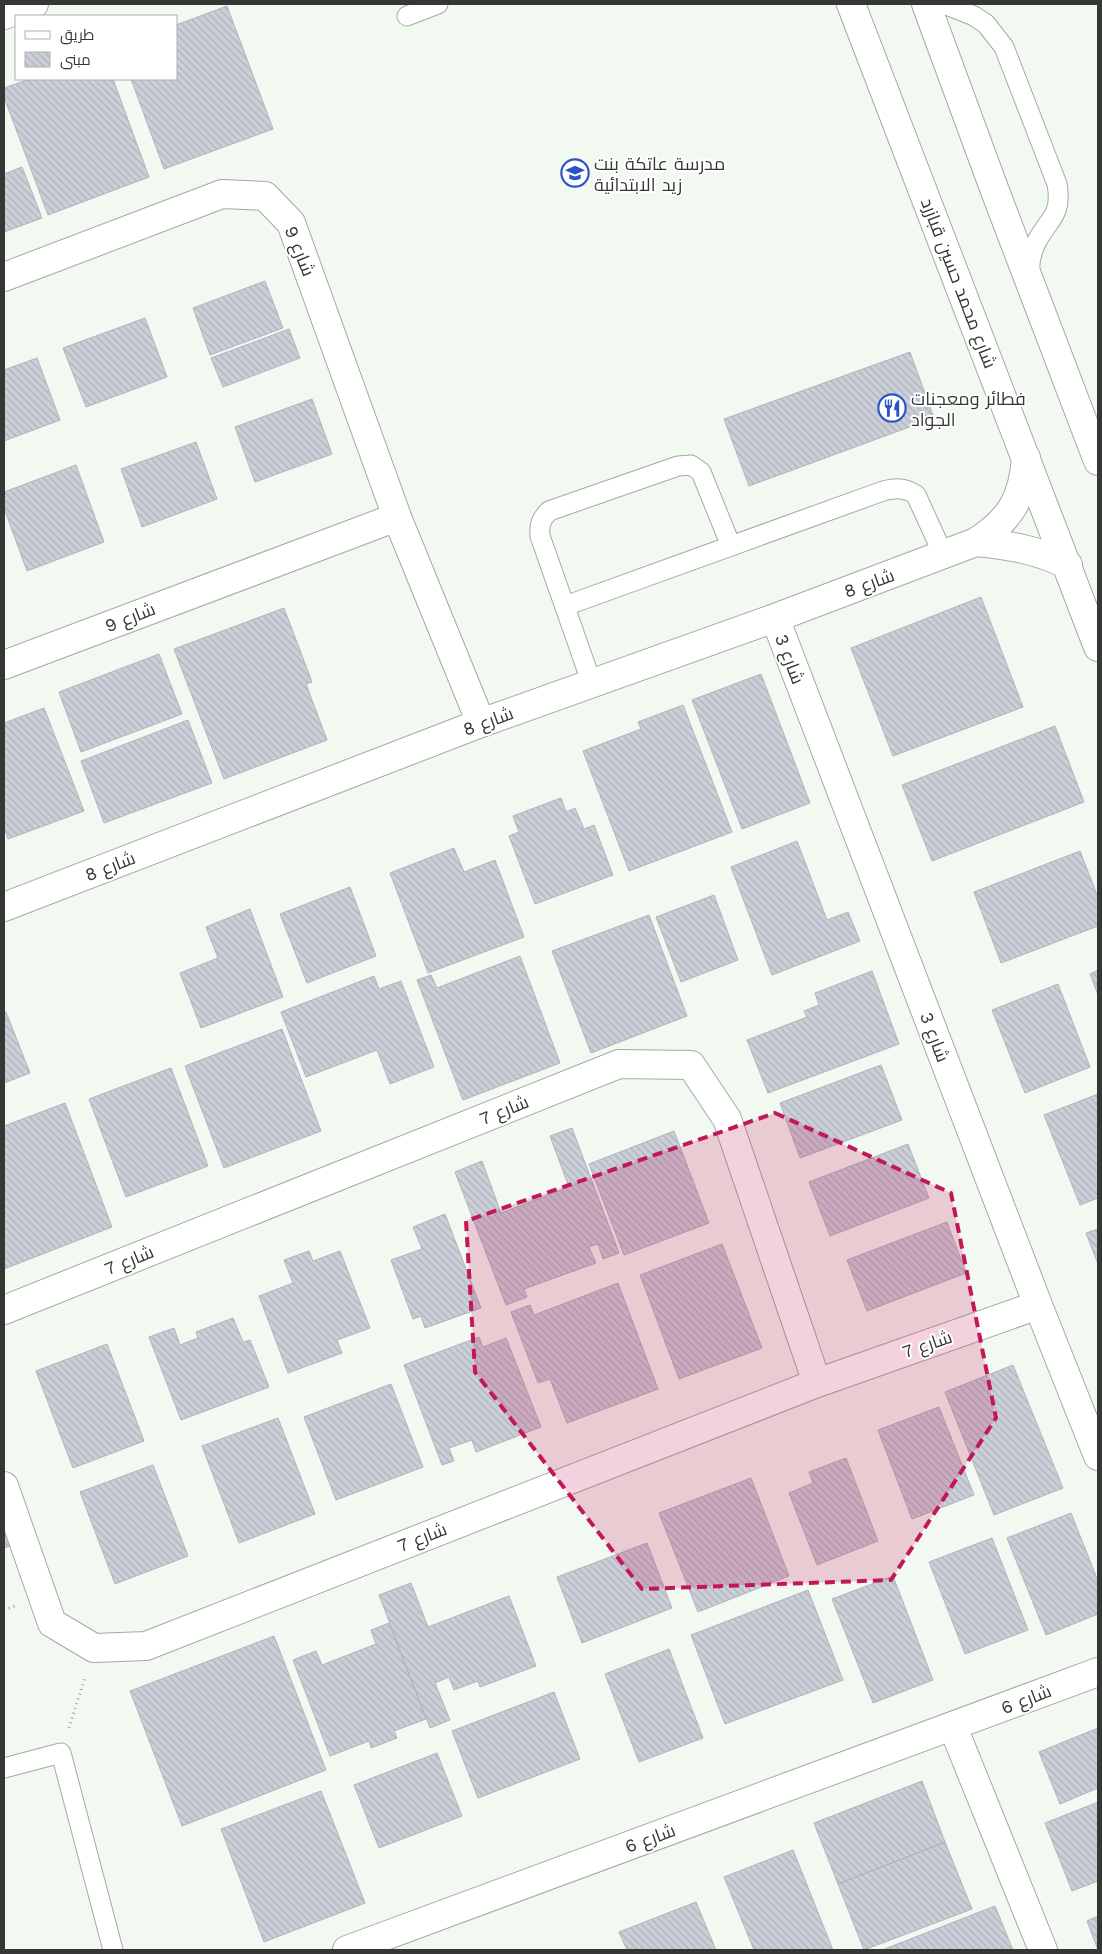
<svg xmlns="http://www.w3.org/2000/svg" width="1102" height="1954" font-family="'Work Sans',Cairo,sans-serif">
<style>
.building{fill:url(#building-back-hatch);stroke:#b0b4bd}
.lines{fill:none;stroke-linecap:round;stroke-linejoin:round}
.service-casing{stroke:#a4aaa3;stroke-width:21}
.minor-casing{stroke:#a4aaa3;stroke-width:30}
.tertiary-casing{stroke:#a4aaa3;stroke-width:30}
.path{stroke:#a1a6a0;stroke-width:3;stroke-dasharray:1 4;stroke-linecap:butt}
.service{stroke:#fff;stroke-width:19}
.minor{stroke:#fff;stroke-width:28}
.tertiary{stroke:#fff;stroke-width:28}
.marked{fill:#c2185b;fill-opacity:0.2;stroke:#c2185b;stroke-width:4;stroke-dasharray:10 6;stroke-linejoin:round}
.labels{text-anchor:middle;dominant-baseline:central;stroke-width:4;stroke-linejoin:round;paint-order:stroke}
.poi-label{font-size:18px;fill:#353734;stroke:#fff;text-anchor:start}
.street-label{font-size:18px;fill:#353734;stroke:#fff}
</style>
<defs>
<pattern id="building-back-hatch" width="6" height="6" patternUnits="userSpaceOnUse" patternTransform="scale(1.25)"><rect width="6" height="6" fill="#cbcfd8"/><path d="M-1 5l2 2M0 0l6 6M5-1l2 2" fill="none" stroke="#afb2ba"/></pattern>
</defs>
<rect width="100%" height="100%" fill="#f2f9f1"/>
<path class="building" d="M227,6L273,129L164,169L131,79H176V25Z
M30,79H113L149,177L48,215L4,97V88Z
M22,167L42,218L4,232V174Z
M265,281L283,328L210,355L193,308Z
M145,318L167,377L86,407L63,348Z
M289,329L300,358L223,387L211,358Z
M910,352L934,418L749,486L724,419Z
M37,358L60,420L4,441V370Z
M312,399L332,454L255,482L235,427Z
M196,442L217,499L142,527L121,469Z
M76,465L104,542L27,571L4,508V492Z
M981,597L1023,707L893,756L851,648Z
M284,608L312,682L306,684L327,740L224,779L174,649Z
M159,654L182,714L81,752L59,692Z
M761,674L810,803L742,829L692,700Z
M683,705L732,832L629,871L583,751L641,729L638,722Z
M44,708L84,811L8,839L4,827V723Z
M188,720L212,783L104,823L81,761Z
M1055,726L1084,802L932,861L902,785Z
M561,798L566,812L575,808L584,829L594,825L613,875L535,904L509,836L519,832L513,816Z
M797,841L827,920L848,912L860,941L772,975L731,867Z
M454,848L464,872L495,860L524,937L428,973L390,873Z
M1080,851L1098,897V926L1001,963L974,892Z
M350,887L376,956L307,983L280,914Z
M714,895L738,960L681,982L656,917Z
M250,909L283,997L201,1028L180,973L218,958L206,927Z
M649,915L687,1016L591,1053L552,951Z
M520,956L560,1063L463,1100L417,980L431,975L437,988Z
M1098,970V995L1090,974Z
M872,971L899,1044L768,1093L747,1040L807,1017L804,1011L819,1005L815,993Z
M374,976L379,989L401,981L434,1067L390,1084L377,1050L306,1077L281,1012Z
M1058,984L1090,1067L1025,1093L992,1010Z
M4,1012H6L30,1073L4,1083Z
M282,1029L321,1131L224,1168L185,1066Z
M881,1065L902,1120L800,1158L780,1103Z
M171,1068L208,1166L126,1197L89,1099Z
M1098,1094V1198L1080,1205L1044,1115Z
M65,1103L112,1227L4,1269V1126Z
M572,1128L619,1253L603,1259L598,1244L589,1247L596,1263L524,1289L527,1297L506,1305L455,1172L482,1161L501,1213L569,1187L550,1136Z
M674,1131L709,1223L624,1255L589,1164Z
M908,1144L929,1198L830,1236L809,1182Z
M445,1214L481,1308L425,1328L421,1316L413,1319L391,1260L422,1249L413,1227Z
M947,1222L966,1273L867,1311L847,1260Z
M1098,1229V1264L1086,1233Z
M722,1244L762,1348L679,1379L640,1275Z
M309,1251L313,1261L340,1251L370,1328L337,1340L342,1353L288,1373L259,1296L293,1283L284,1260Z
M618,1283L658,1389L567,1423L550,1379L538,1383L511,1312L530,1305L534,1315Z
M233,1318L243,1342L250,1340L269,1387L181,1420L149,1337L174,1328L180,1345L198,1338L196,1332Z
M479,1337L483,1347L506,1338L541,1427L476,1452L472,1440L449,1448L454,1461L442,1465L404,1365Z
M107,1344L144,1441L73,1468L36,1371Z
M1013,1365L1063,1488L994,1515L945,1392Z
M391,1384L423,1467L336,1500L304,1417Z
M939,1407L974,1495L912,1519L878,1430Z
M278,1418L315,1514L239,1543L202,1446Z
M846,1458L878,1541L817,1565L789,1493L813,1483L809,1472Z
M153,1465L188,1556L115,1584L80,1492Z
M751,1478L789,1576L698,1612L659,1513Z
M4,1506L18,1543L4,1548Z
M1071,1513L1098,1581V1614L1046,1635L1007,1538Z
M992,1538L1028,1630L965,1654L929,1562Z
M647,1543L672,1608L582,1643L557,1577Z
M893,1576L933,1680L873,1703L832,1599Z
M411,1583L428,1627L509,1596L536,1666L480,1687L478,1681L454,1690L449,1677L435,1683L450,1720L430,1728L379,1595Z
M808,1590L843,1680L725,1724L691,1635Z
M389,1623L426,1719L394,1731L397,1738L371,1748L369,1741L330,1756L293,1660L316,1651L322,1665L376,1644L371,1630Z
M274,1636L326,1770L182,1826L130,1691Z
M669,1649L703,1738L639,1762L605,1674Z
M554,1692L580,1759L478,1798L452,1731Z
M1098,1728V1788L1060,1804L1039,1752Z
M437,1753L462,1816L379,1848L354,1785Z
M922,1781L945,1842L838,1884L814,1823Z
M321,1791L365,1903L264,1942L221,1829Z
M1098,1802V1881L1072,1891L1045,1823Z
M945,1842L972,1909L864,1950L838,1884Z
M793,1850L833,1950H754L724,1877Z
M696,1902L716,1950H627L619,1932Z
M995,1906L1013,1950H882Z
M1098,1916V1950L1087,1921Z"/>
<g class="lines">
<g class="service-casing">
<path id="service" d="M944,4L974,16L986,24L1004,47L1057,184C1063,217 1047,219 1035,245C1031,254 1029,265 1030,275
M407,16L438,4
M565,606L883,491C896,488 904,487 916,495L944,556
M592,684L540,536C539,525 541,519 549,511L678,466L691,465L701,472L731,546
M4,1768L61,1753L113,1950"/>
</g>
<g class="minor-casing">
<path id="minor" d="M4,277L222,194L265,196L291,223L397,517L481,723
M976,542C1009,545 1038,550 1068,565
M775,618L1038,1305L1098,1456
M4,665L397,517
M4,907L481,723L775,618L976,542C1010,520 1023,499 1026,458
M4,1310L619,1064L691,1065L727,1119L817,1383
M4,1486L52,1623L94,1648L146,1646L817,1383L1038,1305
M953,1727L1043,1950
M347,1950L1098,1672"/>
</g>
<g class="tertiary-casing">
<path id="tertiary" d="M851,4L1098,647
M926,4L995,191L1098,461
M4,15L34,4"/>
</g>
<path class="path" d="M4,1610L15,1606
M69,1728L85,1677"/>
<use href="#service" class="service"/>
<use href="#minor" class="minor"/>
<use href="#tertiary" class="tertiary"/>
</g>
<path class="marked" d="M775,1113L951,1193L996,1418L891,1580L642,1589L475,1372L466,1221Z"/>
<defs>
<g id="school-ring" transform="scale(1.4375)"><circle r="9.5" fill="#fff" stroke="#2c53c2" stroke-width="1.5"/><path d="M0-5L7-2L0 1L-7-2ZM-4 1L0 2.5L4 1V4Q0 6-4 4Z" fill="#2c53c2"/></g>
<g id="restaurant-ring" transform="scale(1.4375)"><circle r="9.5" fill="#fff" stroke="#2c53c2" stroke-width="1.5"/><path d="M-5-6h1v4h1v-4h1v4h1v-4h1v5L-1.5 .5V6h-2V.5L-5-1ZM5-6V6H3V1.5H1.5Q1.5-4 5-6Z" fill="#2c53c2"/></g>
</defs>
<g fill-rule="evenodd">
<use href="#school-ring" x="575" y="173"/>
<use href="#restaurant-ring" x="892" y="408"/>
</g>
<g class="labels">
<g class="poi-label">
<text x="594" y="163">مدرسة عاتكة بنت<tspan x="594" dy="21">زيد الابتدائية</tspan></text>
<text x="911" y="398">فطائر ومعجنات<tspan x="911" dy="21">الجواد</tspan></text>
</g>
<g class="street-label">
<text transform="translate(300 251) rotate(68)">شارع 9</text>
<text transform="translate(959 283) rotate(69)">شارع محمد حسين قبازرد</text>
<text transform="translate(869 583) rotate(-20)">شارع 8</text>
<text transform="translate(130 617) rotate(-21)">شارع 9</text>
<text transform="translate(790 659) rotate(69)">شارع 3</text>
<text transform="translate(488 721) rotate(-20)">شارع 8</text>
<text transform="translate(110 866) rotate(-21)">شارع 8</text>
<text transform="translate(935 1037) rotate(69)">شارع 3</text>
<text transform="translate(504 1110) rotate(-22)">شارع 7</text>
<text transform="translate(129 1260) rotate(-22)">شارع 7</text>
<text transform="translate(927 1344) rotate(-19)">شارع 7</text>
<text transform="translate(422 1537) rotate(-21)">شارع 7</text>
<text transform="translate(1026 1699) rotate(-21)">شارع 6</text>
<text transform="translate(650 1838) rotate(-20)">شارع 6</text>
</g>
</g>
<rect width="1102" height="1954" fill="none" stroke="#353734" stroke-width="10"/>
<rect x="15" y="15" width="162" height="65" fill="#ffffff" stroke="#aeafae"/>
<rect x="25" y="31" width="25" height="8" fill="#ffffff" stroke="#aeafae"/>
<text x="60" y="40" font-size="15" fill="#353734">طريق</text>
<rect x="25" y="52" width="25" height="15" fill="url(#building-back-hatch)" stroke="#aeafae"/>
<text x="60" y="65" font-size="15" fill="#353734">مبنى</text>
</svg>
